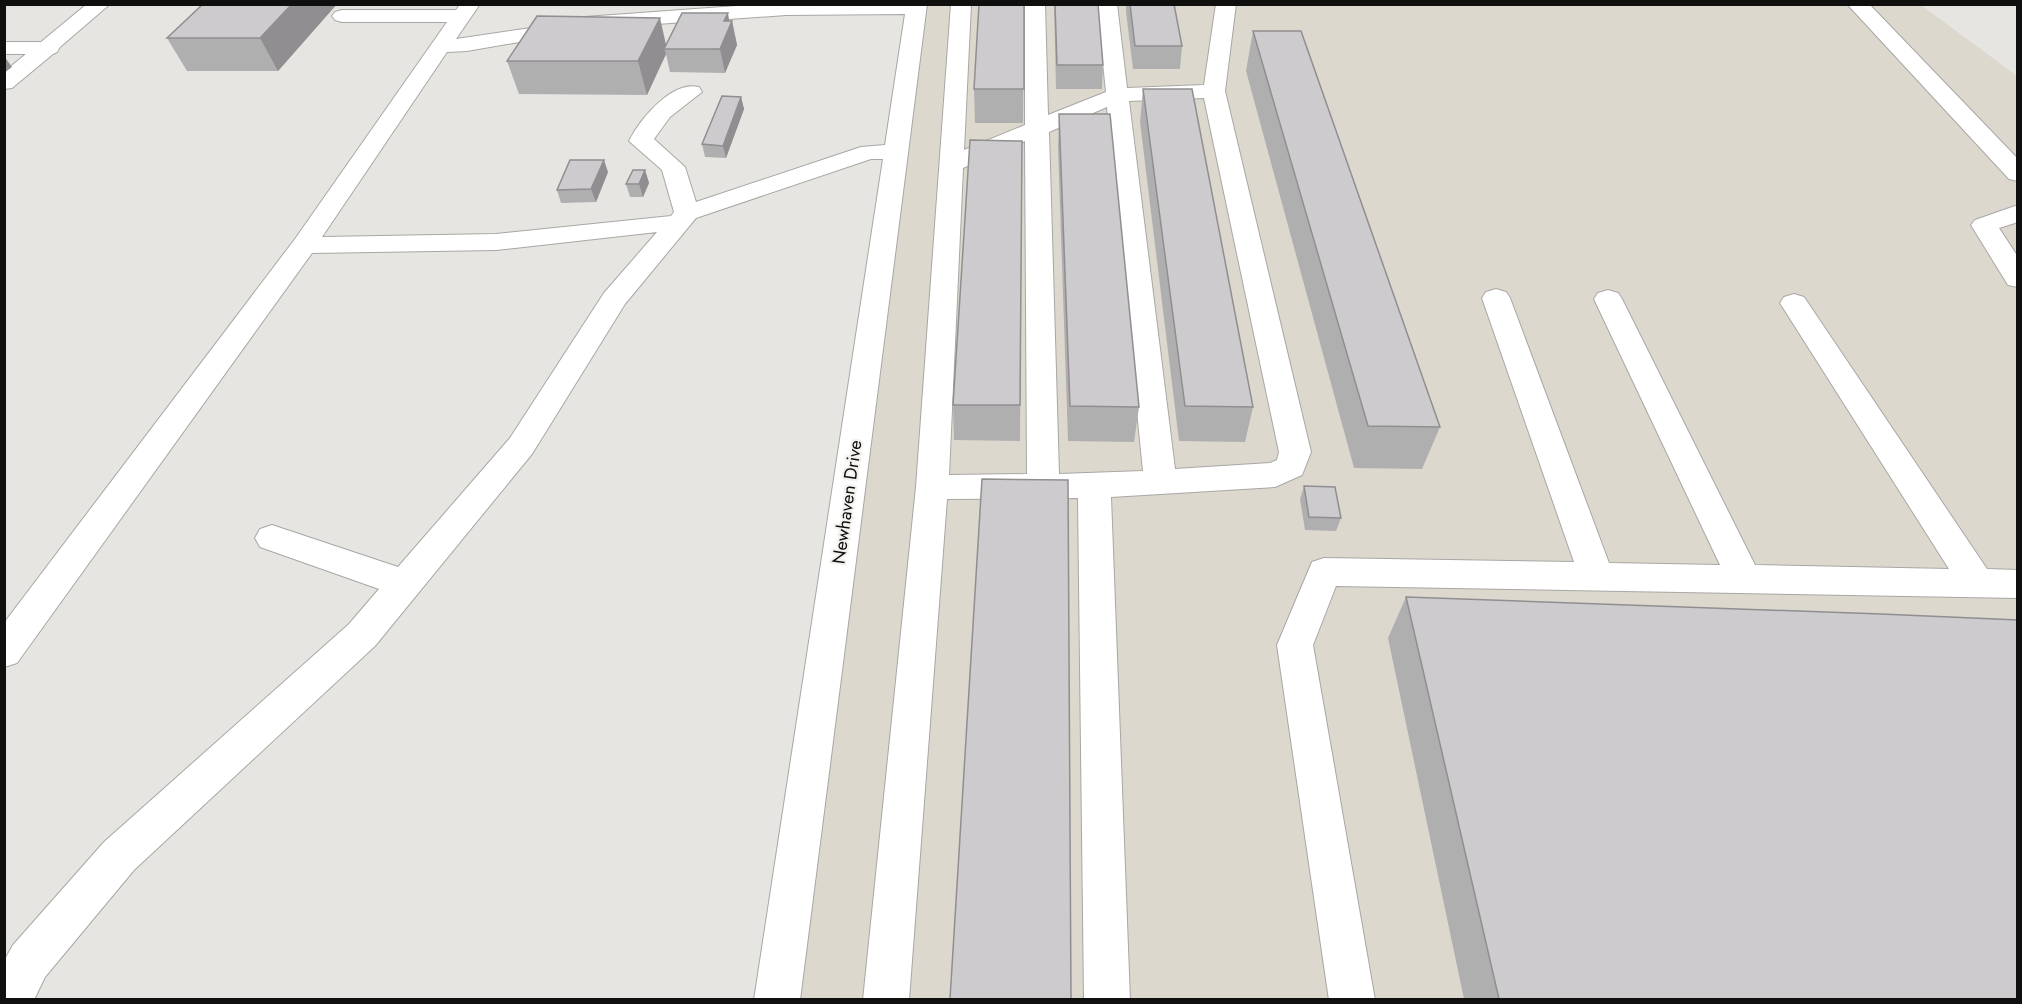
<svg xmlns="http://www.w3.org/2000/svg" width="2022" height="1004" font-family="Jost,sans-serif">
<style>
.built{fill:#ddd8ce}
.lines{fill:none;stroke-linecap:round;stroke-linejoin:round}
.minor-casing{stroke:#a8a7a4;stroke-width:2}
.minor{fill:#fff;fill-rule:evenodd}
.wall{fill:#b0afb0}
.shaded-wall{fill:#908e90}
.building{fill:#cdcbcd;stroke:#908e90;stroke-width:1.5}
.labels{text-anchor:middle;dominant-baseline:central;stroke-width:4.5;stroke-linejoin:round;paint-order:stroke}
.street-label{font-size:18px;fill:#0f0f0e;stroke:#f4f2ef}
</style>
<rect width="100%" height="100%" fill="#e6e5e2"/>
<path class="built" d="M917,5H1921L2017,76V999L777,1000Z"/>
<g class="lines">
<g class="minor-casing">
<path id="minor" d="M87,4H110L60,47L57,52L53,54L12,88L4,89V72L26,54H4V42H41Z
M460,4H480L456,39L531,28L571,18L764,4H927L800,1000H754L883,159H871L696,218L625,304L532,454L375,646L134,870L45,977L34,1000H4V961L13,945L104,842L349,624L379,589L260,547L255,538L260,529L272,525L398,567L510,438L604,293L657,232L496,250L312,253L17,663L4,667V623L295,239L447,22H342L335,20L332,16L335,12L342,10H456ZM905,14L885,145L861,147L696,202L685,167L654,139L670,117L702,92L699,87C672,80 640,119 629,141L662,170L674,212L671,216L496,234L322,237L447,52L467,51L531,40L571,30L786,15Z
M951,4H971L964,150L1025,125V4H1045L1048,115L1106,92L1097,4H1117L1127,88L1204,85L1216,4H1236L1225,91L1311,452L1302,475L1275,487L1111,497L1130,1000H1084L1078,498L947,499L909,1000H863L916,487ZM1204,98L1279,452L1277,460L1270,463L1175,469L1129,101ZM1107,107L1143,471L1059,474L1049,132ZM1025,141L1027,474L949,475L963,168Z
M1847,4H1869L2018,159V181L2009,179Z
M2018,205V222L1999,228L2018,257V287L2008,285L1971,225L1975,220Z
M1496,289L1506,292L1510,298L1609,563L1720,565L1594,299L1598,293L1608,290L1618,293L1622,299L1755,565L1949,569L1780,303L1784,297L1794,294L1804,297L1987,569L2018,570V598L1336,586L1313,645L1375,1000H1329L1277,645L1312,562L1324,558L1574,562L1482,298L1486,292Z"/>
</g>
<use href="#minor" class="minor"/>
</g>
<path class="wall" d="M57,4H81L79,6L58,5Z
M203,4H337L278,71H187L167,38Z
M1024,4L1023,123H975L974,89Z
M1054,4H1098L1103,65L1102,89H1056Z
M1126,4H1174L1182,46L1180,69H1133L1126,12Z
M729,21H732L737,45L725,73L670,72L666,54L647,95L519,94L507,61L666,45Z
M1253,31L1440,427L1422,469L1354,468L1246,71Z
M1143,89L1253,407L1245,442L1179,441L1140,122Z
M741,97L744,109L726,158L705,157L702,144Z
M1059,114L1139,407L1134,442L1068,441L1058,148Z
M1022,141L1020,441L954,440L953,405Z
M645,170L649,183L643,197H630L626,184Z
M608,172L596,202L561,203L557,190Z
M1304,486L1341,518L1336,531L1305,530L1300,499Z
M1406,597L2018,999H1464L1388,638Z"/>
<path class="shaded-wall" d="M292,4H337L278,71L260,38Z
M728,13L730,26L732,21L737,45L725,73L720,49L724,21Z
M660,18L667,49H664L666,54L647,95L638,61Z
M4,56L12,67L4,73Z
M741,97L744,109L726,158L723,146Z
M604,160L608,172L596,202L591,189Z
M645,170L649,183L643,197L639,184Z"/>
<path class="building" d="M203,4H292L260,38H167Z
M979,4H1024V89H974Z
M1055,4H1098L1103,65H1057Z
M1130,4H1174L1182,46H1135Z
M682,13H728L724,21H732L720,49H664Z
M537,16L660,18L638,61H507Z
M1253,31H1301L1440,427L1368,426Z
M1143,89H1192L1253,407L1185,406Z
M722,96L741,97L723,146L702,144Z
M1059,114H1110L1139,407L1070,406Z
M970,140L1022,141L1020,405H953Z
M570,160H604L591,189L557,190Z
M633,170H645L639,184H626Z
M982,479L1068,480L1071,999H950Z
M1304,486L1335,487L1341,518L1309,517Z
M1406,597L1881,614L2018,620V999H1499Z"/>
<g class="labels">
<g class="street-label">
<text transform="translate(847 502) rotate(-82)">Newhaven Drive</text>
</g>
</g>
<rect width="2022" height="1004" fill="none" stroke="#0f0f0e" stroke-width="12"/>
</svg>
